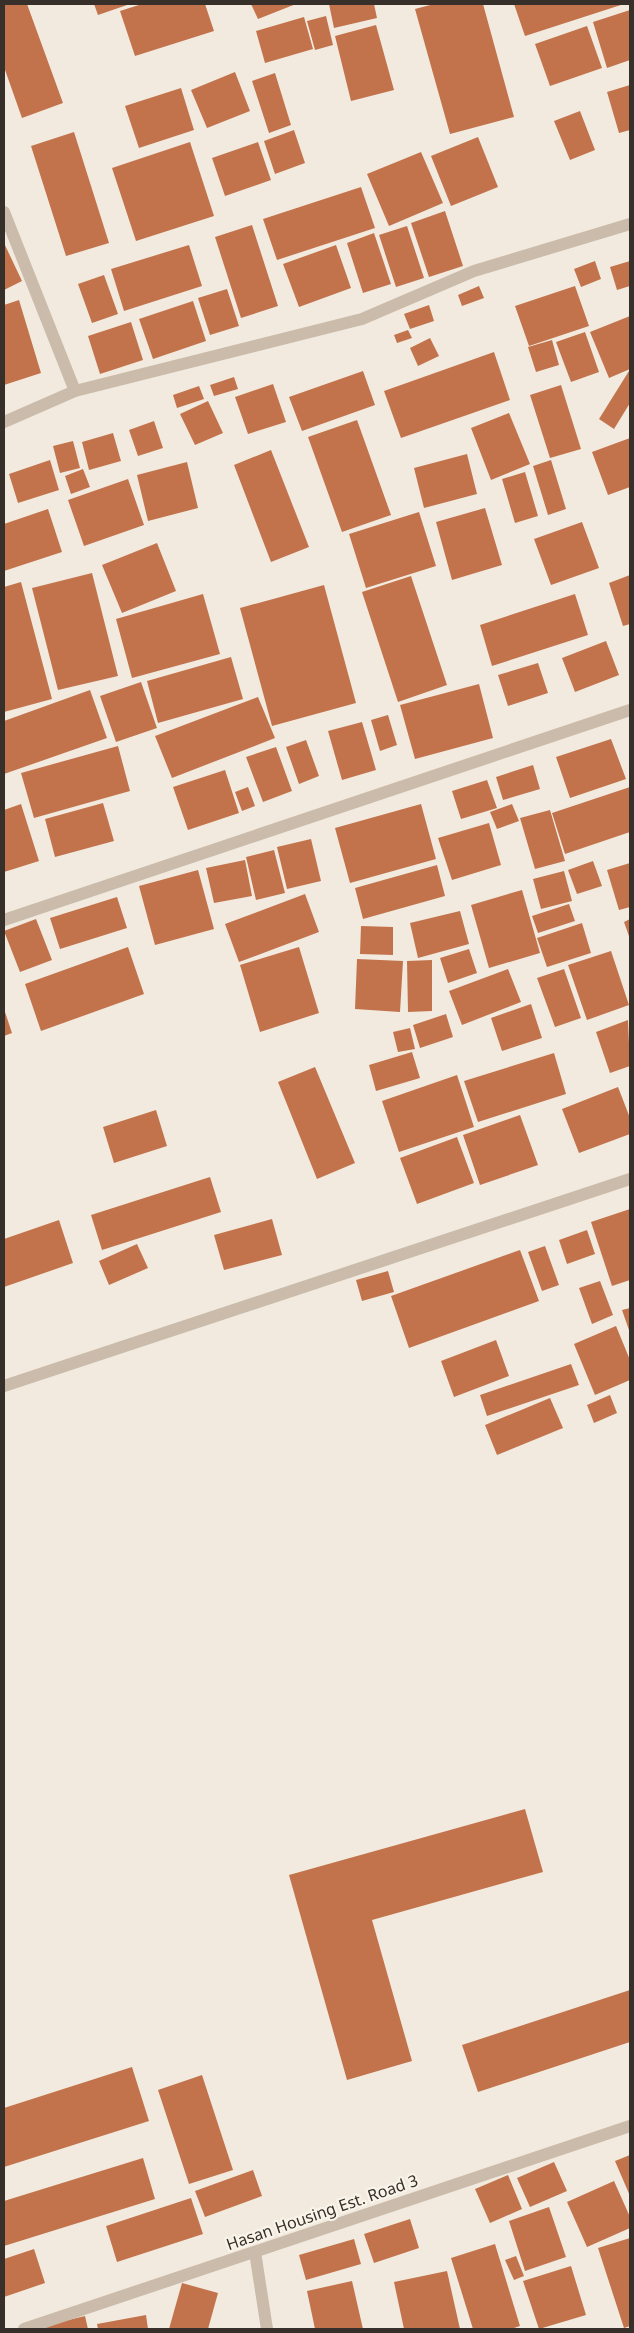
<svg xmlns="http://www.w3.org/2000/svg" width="634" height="2333" font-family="'Noto Sans',sans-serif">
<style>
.building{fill:#c2734c}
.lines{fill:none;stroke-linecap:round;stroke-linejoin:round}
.street{stroke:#cabbaa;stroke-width:12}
.labels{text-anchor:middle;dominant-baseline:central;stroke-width:4.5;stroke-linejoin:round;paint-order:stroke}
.street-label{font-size:16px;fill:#372f29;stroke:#f9f4ea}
</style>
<rect width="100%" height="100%" fill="#f2eade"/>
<path class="building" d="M4,4H27L63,103L22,118L4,67Z
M94,4H130L98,15Z
M142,4H205L214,31L135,56L120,11Z
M251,4H296L258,19Z
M329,4H374L377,18L334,28Z
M434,4H483L514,117L450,134L415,9Z
M514,4H624L525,36Z
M630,10V60L607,68L593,22Z
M326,16L333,45L315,50L307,21Z
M304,17L313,49L265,63L256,31Z
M376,25L394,90L351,101L335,36Z
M587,26L602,68L550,86L535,44Z
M235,72L250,111L207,128L191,90Z
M275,73L291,125L269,133L252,81Z
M630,85V130L619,133L607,92Z
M181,88L194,130L139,148L125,106Z
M580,111L595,150L570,160L554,121Z
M294,130L305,163L275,174L264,141Z
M74,132L109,243L66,256L31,146Z
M478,137L498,187L451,206L431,156Z
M190,142L214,216L136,241L112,168Z
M258,142L271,180L225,196L212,158Z
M421,152L443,203L389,226L367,174Z
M361,187L375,228L277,260L263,219Z
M445,211L463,266L429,277L411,223Z
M252,225L278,306L241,318L215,237Z
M407,226L424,278L396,287L379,235Z
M374,233L391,284L363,293L347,243Z
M4,243L22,281L4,290Z
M189,245L202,286L124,311L111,269Z
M336,245L351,288L299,307L283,264Z
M595,261L601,279L581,287L574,269Z
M630,261V286L617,290L610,267Z
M104,275L118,314L92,323L78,284Z
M479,286L484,298L462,306L458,295Z
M575,286L589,326L529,346L515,306Z
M227,289L239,326L210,335L198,298Z
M19,300L41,373L4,385V305Z
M193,301L206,341L153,359L139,319Z
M429,305L434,321L410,329L404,314Z
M630,316V369L609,378L590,332Z
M131,322L143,360L100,374L88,336Z
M408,330L412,338L397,343L394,335Z
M585,332L599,372L571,382L556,342Z
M430,338L439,356L418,366L410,348Z
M552,340L559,365L536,372L528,347Z
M494,352L510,400L401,438L384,391Z
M363,371L375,405L302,431L289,397Z
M629,371L630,403L614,429L599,419Z
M234,377L238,389L214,396L210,385Z
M273,384L286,422L248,434L235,397Z
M561,385L581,449L550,458L530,395Z
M199,386L204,399L177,408L173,395Z
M208,401L223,433L195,445L180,414Z
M509,413L530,464L491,480L471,428Z
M357,420L391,515L342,532L308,437Z
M154,421L163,448L138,456L129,430Z
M113,433L121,461L89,470L82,442Z
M630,438V487L608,495L592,452Z
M73,441L80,468L60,473L53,446Z
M271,450L309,547L271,562L234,465Z
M467,454L477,494L424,508L414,468Z
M50,460L59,490L18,503L9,474Z
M551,460L566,509L548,515L533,466Z
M187,462L198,508L148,521L137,475Z
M83,469L90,487L71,494L65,476Z
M525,472L538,516L515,523L502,479Z
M128,479L144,525L84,546L68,500Z
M485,508L502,565L452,580L436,522Z
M48,509L62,552L4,571V524Z
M419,512L436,566L366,588L349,534Z
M582,522L599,568L551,585L534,539Z
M157,543L176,591L122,613L102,565Z
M92,573L118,676L58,690L32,588Z
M630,575V624L623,626L609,583Z
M411,576L447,685L398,702L362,592Z
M21,582L52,699L4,712V587Z
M324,585L356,703L272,726L240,608Z
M203,594L220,654L132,678L116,619Z
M575,594L588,635L492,666L480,625Z
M606,641L619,675L575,692L562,658Z
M231,657L243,699L158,723L147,681Z
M538,663L548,693L508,706L498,675Z
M141,682L157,728L116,742L100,696Z
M479,684L493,738L415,759L400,705Z
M90,690L107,738L4,774V721Z
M258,697L275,738L172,778L155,736Z
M388,715L397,745L380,751L371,720Z
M362,722L376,770L342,780L328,731Z
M611,739L626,779L570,798L556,757Z
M306,740L319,776L299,784L286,747Z
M118,746L130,791L34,818L21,773Z
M276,747L292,791L263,802L246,757Z
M533,765L540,789L503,800L496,777Z
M225,770L239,813L188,830L173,787Z
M487,780L497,808L461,819L452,791Z
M248,787L255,806L242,811L235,792Z
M630,787V832L565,854L552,813Z
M103,803L114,841L55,857L45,819Z
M21,804L39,861L4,872V810Z
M421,804L436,859L350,883L335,828Z
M512,804L519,821L497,829L490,812Z
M550,810L565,861L535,869L520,818Z
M489,823L501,865L452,880L438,838Z
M311,839L321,881L287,889L277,847Z
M274,850L285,893L256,900L246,857Z
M245,860L252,896L214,903L206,868Z
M593,861L602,886L577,894L568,870Z
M630,863V907L619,910L607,870Z
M437,865L445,896L363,919L355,888Z
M198,870L214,929L155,945L139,886Z
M564,871L572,901L541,909L533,879Z
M522,890L540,953L489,968L471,905Z
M305,894L319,932L239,962L225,924Z
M117,897L127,928L60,949L50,918Z
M569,904L575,921L538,933L532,916Z
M460,911L469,944L418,958L410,923Z
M36,919L52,960L20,972L4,931Z
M630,919V939L624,922Z
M582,923L591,953L547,967L537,938Z
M361,926L393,927V955L360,954Z
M128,947L144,994L41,1031L25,984Z
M299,947L319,1013L260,1032L240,965Z
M469,949L477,973L448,983L440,958Z
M611,951L629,1005L587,1020L568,965Z
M357,959L403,961L400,1012L355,1009Z
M432,960V1011L408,1012L407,961Z
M508,969L521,1002L462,1025L449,991Z
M564,969L581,1018L555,1027L537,978Z
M531,1004L542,1038L502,1051L491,1018Z
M4,1009L12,1033L4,1036Z
M446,1014L453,1037L420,1048L413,1025Z
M628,1020L630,1066L610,1073L596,1032Z
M410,1028L415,1049L398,1052L393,1032Z
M412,1052L420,1078L376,1091L369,1065Z
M554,1053L566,1094L478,1122L464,1081Z
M315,1067L355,1163L317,1179L278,1082Z
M457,1075L474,1127L399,1152L382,1101Z
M618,1087L630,1118V1134L579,1153L562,1109Z
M156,1110L167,1146L114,1163L103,1127Z
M520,1115L538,1165L480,1185L463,1135Z
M457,1137L474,1183L417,1204L400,1158Z
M210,1177L221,1212L102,1250L91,1215Z
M630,1209V1280L612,1286L591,1222Z
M272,1219L282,1255L224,1270L214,1235Z
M59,1220L73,1263L4,1287V1239Z
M587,1230L595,1254L567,1264L559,1240Z
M137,1244L148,1268L109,1285L99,1261Z
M545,1246L559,1285L542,1291L528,1252Z
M520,1250L539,1301L409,1348L391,1296Z
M388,1271L394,1292L362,1301L356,1280Z
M600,1281L613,1315L592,1324L579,1288Z
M630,1308V1333L622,1310Z
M616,1326L630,1360V1380L595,1395L574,1344Z
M496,1340L509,1376L454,1397L441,1361Z
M571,1364L579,1385L487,1416L480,1395Z
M610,1395L617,1413L594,1423L587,1405Z
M550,1398L563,1428L497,1455L485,1425Z
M525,1809L543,1872L372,1920L412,2061L347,2080L289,1875Z
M630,1990V2042L478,2092L462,2045Z
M132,2067L149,2121L4,2167V2108Z
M202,2075L233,2170L189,2184L158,2090Z
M630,2155V2196L615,2161Z
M143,2158L155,2199L4,2246V2201Z
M554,2162L567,2191L530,2207L517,2178Z
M253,2170L262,2196L205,2217L195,2191Z
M508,2175L522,2209L490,2223L475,2189Z
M614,2181L630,2217V2228L587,2247L567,2202Z
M191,2198L203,2234L117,2262L106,2226Z
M549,2207L566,2257L525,2271L509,2221Z
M410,2219L419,2248L374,2263L364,2234Z
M630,2238V2326L624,2328L598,2248Z
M354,2239L361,2264L306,2280L299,2255Z
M495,2244L520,2326L511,2329H473L451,2258Z
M34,2249L45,2283L4,2297V2259Z
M516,2256L524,2276L514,2280L505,2260Z
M571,2266L586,2315L539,2329L523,2281Z
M447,2271L460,2329H404L394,2282Z
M352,2281L363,2329H315L307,2291Z
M182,2283L218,2293L208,2329H169Z
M146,2315L148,2329H98L97,2324Z
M85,2316L88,2329H31Z"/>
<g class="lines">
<path class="street" d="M4,212L75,391
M4,422L75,391L362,319L474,271L630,224
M4,920L630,710
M4,1386L630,1179
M255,2252L267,2329
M24,2329L630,2126"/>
</g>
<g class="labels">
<g class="street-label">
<text transform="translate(322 2212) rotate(-19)">Hasan Housing Est. Road 3</text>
</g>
</g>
<rect width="634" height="2333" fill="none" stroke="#372f29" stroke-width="10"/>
</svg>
